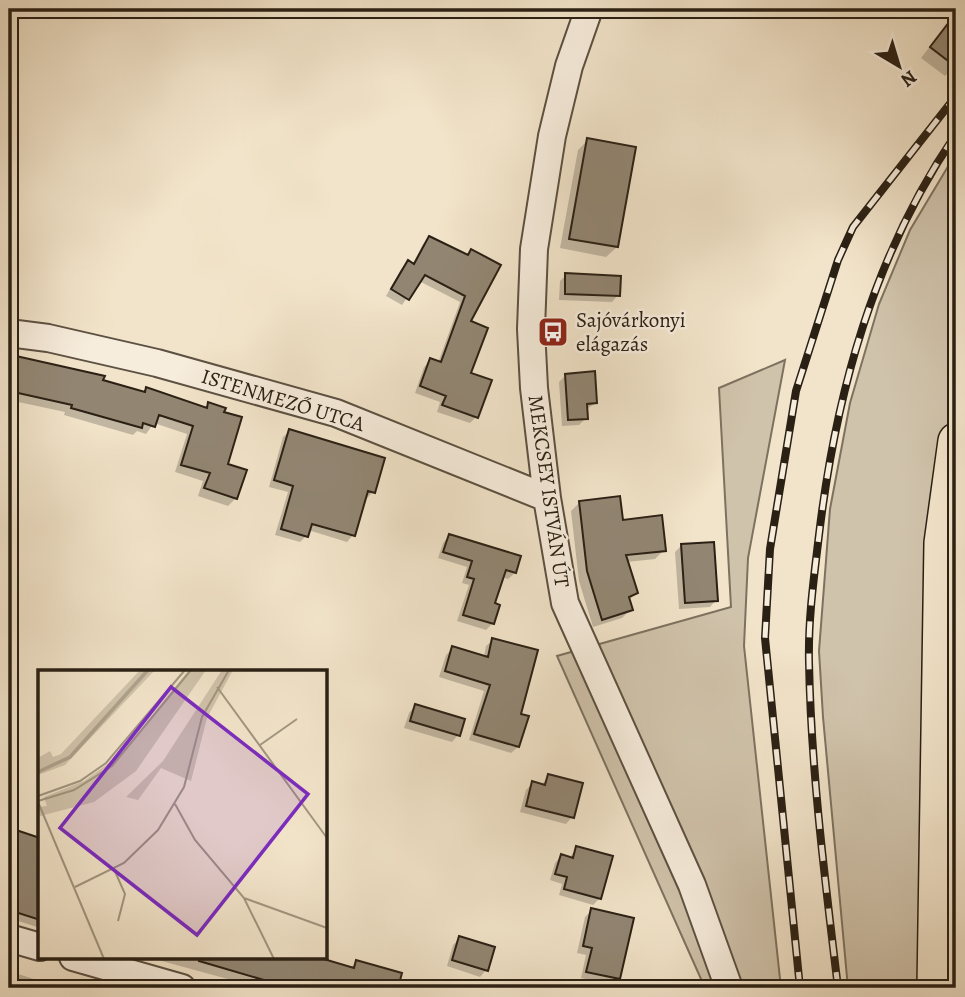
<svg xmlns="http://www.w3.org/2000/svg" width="965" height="997" font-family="Alegreya,serif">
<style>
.green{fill:#d0c3ab;stroke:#7d7260;stroke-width:2}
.shadow{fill:#0003}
.building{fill:#928673;stroke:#2a2014;stroke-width:2}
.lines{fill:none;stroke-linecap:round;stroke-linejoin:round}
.minor-casing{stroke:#5c5142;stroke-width:30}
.major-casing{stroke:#2a2014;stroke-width:38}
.minor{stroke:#f7eddd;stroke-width:26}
.major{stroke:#f2e4ca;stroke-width:35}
.rail-casing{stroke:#2a2014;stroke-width:8}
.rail{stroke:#f7eddd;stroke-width:5;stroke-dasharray:16;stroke-linecap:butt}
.labels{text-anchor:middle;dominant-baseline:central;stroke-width:5;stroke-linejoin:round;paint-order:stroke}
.poi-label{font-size:21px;fill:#2a2014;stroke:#f7eddd;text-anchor:start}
.street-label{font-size:21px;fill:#2a2014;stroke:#f7eddd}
.inset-river{fill:none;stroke:#aea18c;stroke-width:3.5}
.inset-road{fill:none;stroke:#a29681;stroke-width:2}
.view{fill:#7b2cbf;fill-opacity:0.15;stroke:#7b2cbf;stroke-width:3.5}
.inset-edge{fill:none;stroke:#2a2014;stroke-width:3.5}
</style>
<rect width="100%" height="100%" fill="#f2e4ca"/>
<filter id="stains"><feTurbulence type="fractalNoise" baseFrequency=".00286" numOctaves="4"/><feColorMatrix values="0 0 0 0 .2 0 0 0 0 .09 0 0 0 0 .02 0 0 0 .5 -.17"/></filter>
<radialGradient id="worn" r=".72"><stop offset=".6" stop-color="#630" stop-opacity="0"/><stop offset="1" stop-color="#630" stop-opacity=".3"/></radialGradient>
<path class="green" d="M956,153V515L944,988H848L823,717L819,651L830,509L850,403L879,304L910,230Z
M785,360L748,558L744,646L781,988H705L557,656L731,607L719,388Z"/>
<path class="shadow" d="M956,13V65L945,76L921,58Z
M588,140L617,247L606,257L560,248L578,150Z
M430,238L467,257L469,374L476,417L470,423L437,412L440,402L415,393L424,367L431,360L438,363L460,302L419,281L402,305L386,296L401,269L408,263L412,265L423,244Z
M566,275L618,295L612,302L559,300L560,281Z
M16,358L142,394L147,389L205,409L209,404L236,498L228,506L198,496L203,481L175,472L187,434L154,423L146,434L137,431L133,435L64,415L65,412L9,400V366Z
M566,375L596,403L585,410L586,418L579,425L562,426L559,382Z
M290,431L373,492L367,498H364L353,535L347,542L308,530L306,536L300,542L275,535L288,492L269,487L283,437Z
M580,502L664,550L655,559L627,562L636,593L628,601L631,609L622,618L593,627L579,581L571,511Z
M449,536L515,573L508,579L502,577L493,604L498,606L492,624L486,630L457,621L469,585L462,583L467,567L438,558L443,543Z
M682,545L716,600L710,607L679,609L675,552Z
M493,640L519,715L518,747L511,753L469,740L484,691L439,677L446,655L453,648L484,657L486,646Z
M415,706L458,735L452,742L404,728L409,713Z
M548,776L572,817L566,824L520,812L526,790L533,783L541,786Z
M9,830L40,840V870L36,883L40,884V928L9,918Z
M577,848L600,898L593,905L559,895L562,884L550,880L555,863L561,856L569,858Z
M592,910L619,979L612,985L581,978L586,955L577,953L585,917Z
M460,938L486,970L480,977L447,966L453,945Z
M147,957H310L350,968L357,962L400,975L396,988H261Z
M9,971L61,988H9Z
M478,982L496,988H472Z"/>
<path class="building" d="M956,13V67L930,47Z
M587,138L636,147L618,247L569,239Z
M429,236L468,255L471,249L501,265L471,321L488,328L471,373L492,380L478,418L442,405L446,396L420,386L430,358L441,362L465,296L425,275L409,300L391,289L408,260L414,264Z
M565,273L621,276L620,296L565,294Z
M16,356L105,376L103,380L145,392L146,387L207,408L208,402L226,408L224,412L242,417L228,464L247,470L237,499L204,488L210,473L181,465L193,426L159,415L155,427L143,423L142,428L71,408L72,405L9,391Z
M595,371L597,403L587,404L588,419L568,420L565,374Z
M289,429L385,458L375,493L368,491L355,536L312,524L308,537L281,529L293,486L274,480Z
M620,496L623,520L662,515L666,551L626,555L638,593L629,597L633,610L602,620L587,571L579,501Z
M449,534L521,556L516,573L506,570L495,603L500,605L494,624L463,615L474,579L467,577L472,561L443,552Z
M714,542L718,601L685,603L681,544Z
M492,638L538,650L521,714L529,716L519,747L474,734L490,685L445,671L452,646L488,657Z
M415,704L465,719L460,736L410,721Z
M548,774L583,783L574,818L526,806L532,781L545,785Z
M16,830L40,838V920L9,910V852Z
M576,846L613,856L601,899L564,889L567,877L555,874L561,854L573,858Z
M591,908L634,918L620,979L586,972L592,948L583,946Z
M459,936L495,947L488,971L452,960Z
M200,957H317L354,968L356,960L402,973L398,988H291L199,961Z"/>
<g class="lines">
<g class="minor-casing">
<path id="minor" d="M589,9L569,66L552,136L534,249L531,329L534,388L547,498L565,603L692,885L729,988
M9,333L48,338L157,363L336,413L547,498
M9,938L40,947
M73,957L182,988"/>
</g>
<g class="major-casing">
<path id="major" d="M935,988L942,543L956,441"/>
</g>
<use href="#minor" class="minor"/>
<use href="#major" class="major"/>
<g class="rail-casing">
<path id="rail" d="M800,988L765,638L770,549L796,391L838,260L853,227L956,96
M838,988C825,880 811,770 809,662C808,619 814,577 819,535C836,392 874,254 956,134"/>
</g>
<use href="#rail" class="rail"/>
</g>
<defs>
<g id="bus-square" transform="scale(1.575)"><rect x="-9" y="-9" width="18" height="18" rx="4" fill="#8f2418" stroke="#f7eddd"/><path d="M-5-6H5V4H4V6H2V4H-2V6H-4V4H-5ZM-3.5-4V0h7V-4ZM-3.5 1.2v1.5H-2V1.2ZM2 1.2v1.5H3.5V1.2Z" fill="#fff"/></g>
</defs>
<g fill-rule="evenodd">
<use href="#bus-square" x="553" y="332"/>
</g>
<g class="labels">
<g class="poi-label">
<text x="576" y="320">Sajóvárkonyi<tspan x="576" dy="24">elágazás</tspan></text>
</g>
<g class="street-label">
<text transform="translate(283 400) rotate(17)">ISTENMEZŐ UTCA</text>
<text transform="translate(549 491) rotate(82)">MEKCSEY ISTVÁN ÚT</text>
</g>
</g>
<g transform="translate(38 670)">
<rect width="289" height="289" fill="#f2e4ca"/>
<path d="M102,0H117L27,95L0,105V88L12,81L15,87L23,84ZM151,0H168L98,101L56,132L2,146L0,137L9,136L6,127L46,111L82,85ZM184,0H195L169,48L153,111L123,98L100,130L88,127L125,91Z" fill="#d0c3ab"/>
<path class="inset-river" d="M0,102L32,87L110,0"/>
<path class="inset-road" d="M179,17L289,168M222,75L259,49M0,126L42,111L68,93L147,0M0,131L36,120L74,96L153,0M0,132L66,289M137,134L157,170L206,228L236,289M76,199L87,224L80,251M37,217L86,193L120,160L146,117L164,47L191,0M206,228L289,258"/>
<path class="view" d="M133,17L270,124L159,265L22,158Z"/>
<rect width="289" height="289" class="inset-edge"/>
</g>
<rect width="965" height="997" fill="none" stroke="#f2e4ca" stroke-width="35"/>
<rect x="10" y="10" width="944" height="976" fill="none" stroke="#2a2014" stroke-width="3.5"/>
<rect x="18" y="18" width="930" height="962" fill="none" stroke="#2a2014" stroke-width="2"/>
<g transform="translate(899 66) rotate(142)" stroke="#f7eddd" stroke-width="5" paint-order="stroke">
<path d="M0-5L12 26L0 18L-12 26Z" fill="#2a2014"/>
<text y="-10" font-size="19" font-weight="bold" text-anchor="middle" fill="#2a2014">N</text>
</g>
<rect width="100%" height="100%" filter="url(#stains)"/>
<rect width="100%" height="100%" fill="url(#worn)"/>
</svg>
